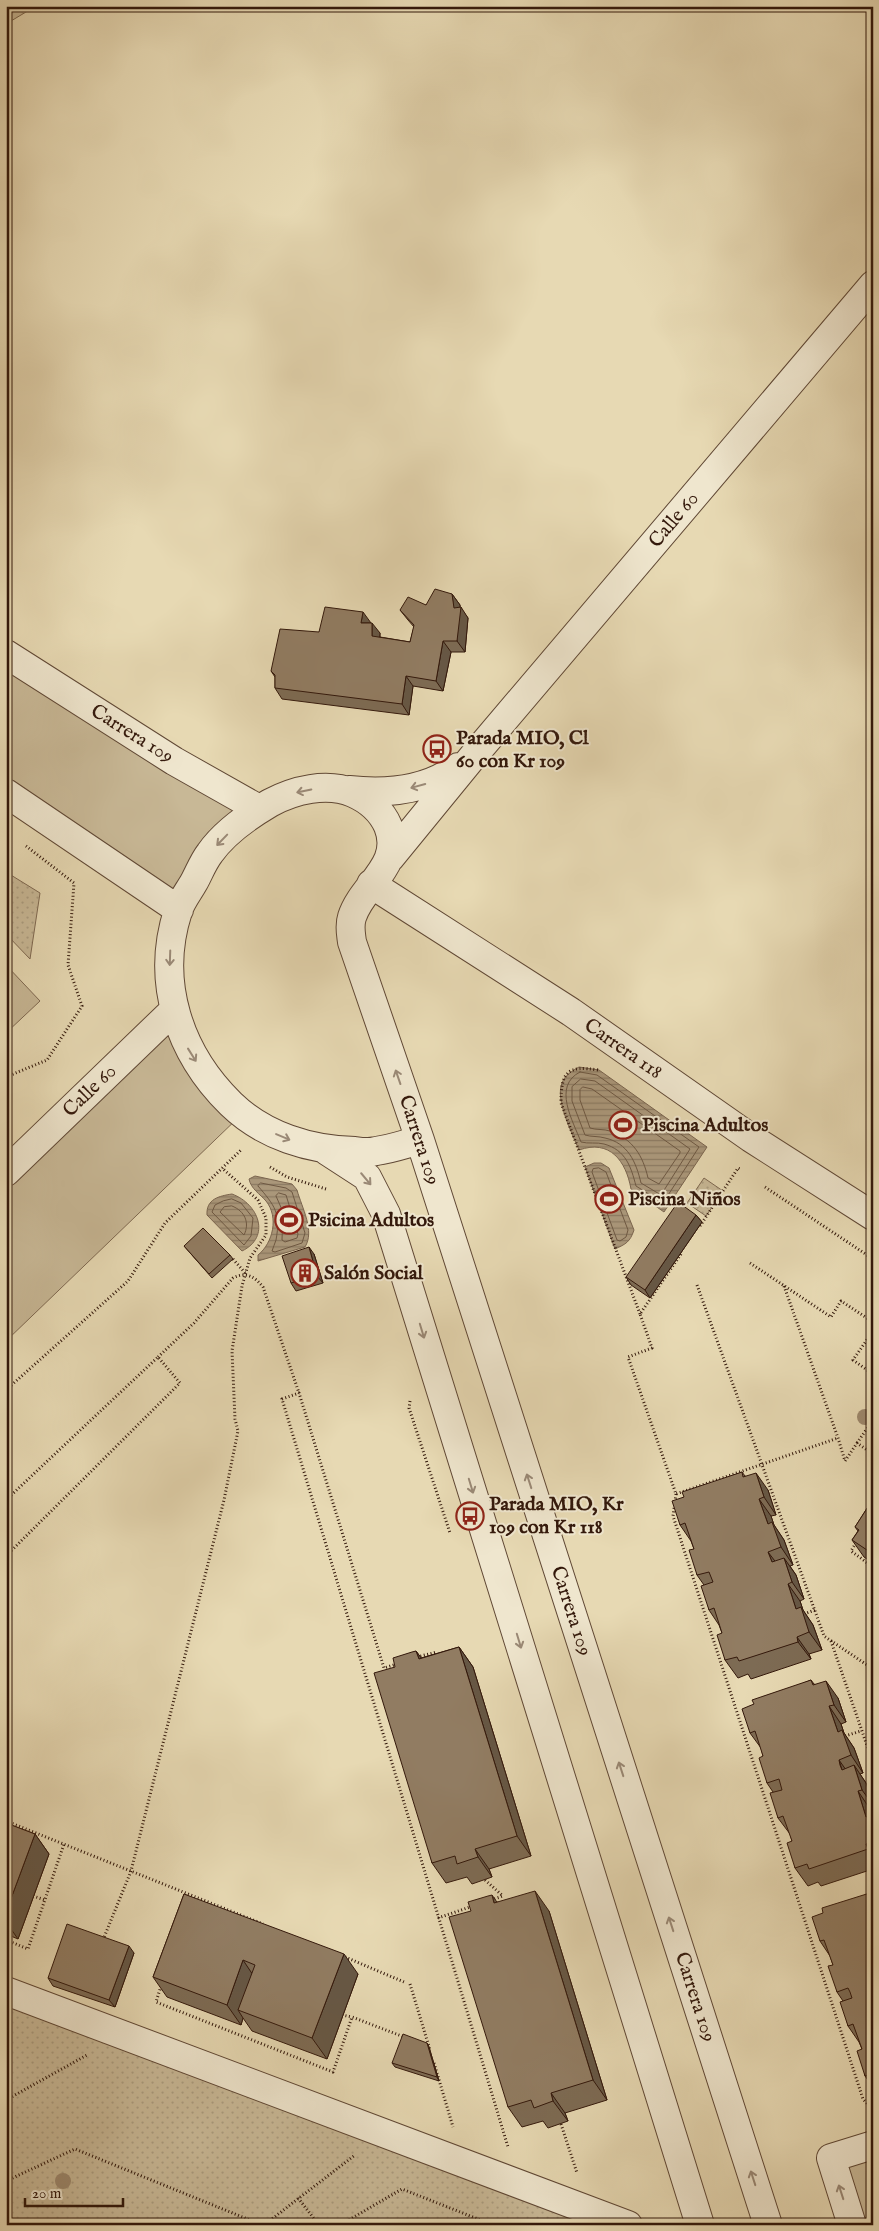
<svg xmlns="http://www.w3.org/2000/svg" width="879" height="2231" font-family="'IM FELL English',serif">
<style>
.grass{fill:#c8b896;stroke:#7e6850}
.park{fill:url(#park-dots);stroke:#7e6850}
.water{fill:url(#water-rules);stroke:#7a644e}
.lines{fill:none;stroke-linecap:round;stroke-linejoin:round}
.shore{stroke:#6e5842;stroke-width:1}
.minor-casing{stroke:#604835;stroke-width:30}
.path{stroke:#33180b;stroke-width:3;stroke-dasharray:1 2.5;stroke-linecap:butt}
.minor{stroke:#efe6ce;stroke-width:28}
.tree{fill:#9d896e}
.wall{fill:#7d6b54;stroke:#33180b}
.shaded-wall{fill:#665745;stroke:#33180b}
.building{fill:#917c62;stroke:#33180b}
.oneway{stroke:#9a8976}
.labels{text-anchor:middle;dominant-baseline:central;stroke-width:4;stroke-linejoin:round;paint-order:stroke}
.street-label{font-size:20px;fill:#33180b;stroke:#efe6ce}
.poi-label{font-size:20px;font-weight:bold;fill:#33180b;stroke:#efe6ce;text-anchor:start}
</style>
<defs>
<pattern id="park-dots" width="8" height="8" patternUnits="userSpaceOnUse" patternTransform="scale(1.25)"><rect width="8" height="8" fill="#c8b896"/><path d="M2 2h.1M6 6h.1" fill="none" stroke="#ac9d80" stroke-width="1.8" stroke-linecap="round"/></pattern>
<pattern id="water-rules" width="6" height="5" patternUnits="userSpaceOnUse" patternTransform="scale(1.25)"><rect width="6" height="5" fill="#aa977a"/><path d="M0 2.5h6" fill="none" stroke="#8b7a62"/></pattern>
</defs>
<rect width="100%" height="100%" fill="#e7d9b3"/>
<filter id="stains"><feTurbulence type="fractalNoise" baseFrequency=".004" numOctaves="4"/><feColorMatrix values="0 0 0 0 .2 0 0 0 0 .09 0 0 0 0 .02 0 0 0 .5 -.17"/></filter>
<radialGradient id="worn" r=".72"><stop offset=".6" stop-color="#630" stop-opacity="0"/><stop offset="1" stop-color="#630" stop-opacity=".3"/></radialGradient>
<path class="grass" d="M6,654L259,809L179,910L6,793Z
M6,965L40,1001L6,1033Z
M174,1010L242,1114L6,1341V1172Z
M873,2145V2225H852L831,2158Z"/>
<path class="park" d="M6,6H36L6,24Z
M6,872L40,893L30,959L6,934Z
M704,1178L723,1191L706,1216L687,1203Z
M6,1991L628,2225H6Z"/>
<path class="water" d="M579,1067L599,1070L707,1147L664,1212L631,1189C626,1161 610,1139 579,1150C572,1133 555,1100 562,1083C565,1075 572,1071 579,1067Z
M594,1163H601L609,1168L634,1230C630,1242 626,1244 615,1249L585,1167Z
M255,1176L292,1184L297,1190C302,1208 315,1231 305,1247L258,1261V1255C273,1243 279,1217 266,1201C260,1194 251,1189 249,1179Z
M232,1194C259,1204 271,1237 242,1251L207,1215C206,1199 219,1196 232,1194Z"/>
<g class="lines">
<path class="shore" d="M580,1072L597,1075L699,1147L663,1203L636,1186C631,1167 626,1150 604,1144C597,1142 588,1144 581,1142C573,1121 552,1086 580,1072Z
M581,1079L595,1081L690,1149L661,1195L641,1183C636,1162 628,1143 605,1138C599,1136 591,1137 585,1135L572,1101V1087Z
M583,1087L592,1089L680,1151V1153L659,1184L648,1178C643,1156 633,1139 610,1131C604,1129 596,1130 590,1128L580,1100V1090Z
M599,1168L606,1172L628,1230L626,1237L620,1241L617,1240L592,1172L593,1169Z
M261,1183L286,1188L292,1192L305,1233L302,1243L275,1252L272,1251C273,1247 275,1244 276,1240C281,1213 275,1206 258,1186Z
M279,1193L286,1195L298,1234L297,1238L285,1242L282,1240L283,1212L276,1196Z
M232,1199L241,1203L253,1218L251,1236L244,1245L212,1212L215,1205L223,1201Z
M232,1206C245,1211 250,1223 244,1235L220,1212L224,1207Z"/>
<g class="minor-casing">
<path id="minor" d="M6,654L174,761L259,809
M349,790C387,794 427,791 458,767
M6,793L179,910
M390,858L475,754L873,285
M371,884L571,1012L751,1138L873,1216
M420,1140C405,1144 391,1149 376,1151C369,1153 362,1152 355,1151C310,1150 264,1136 231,1104C179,1053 155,982 178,911C181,901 189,891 194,882C199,873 203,862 210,853C224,833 248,816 270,803C294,790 327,782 353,793C369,800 381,810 388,826C404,865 362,885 352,917C349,926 351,934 352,942L420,1140L768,2225
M327,1151L367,1177L386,1214L700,2225
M6,1172L174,1010
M6,1991L628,2225
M852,2225L831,2158L873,2145"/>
</g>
<path class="path" d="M598,1070C567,1065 561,1072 561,1103L640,1314
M6,1077L47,1060L82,1006L68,965L74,883L26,846
M270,1167L287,1177L326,1189
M765,1187L873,1259
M700,1226L738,1168L740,1169
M681,1254L640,1314L652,1348L628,1357L676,1494L838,1438
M233,1259L246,1274
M750,1263L831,1317L841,1301L873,1322
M697,1285L824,1636L873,1669
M784,1286L838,1438L845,1461L857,1443L873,1454
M873,1331L853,1360L873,1374
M158,1357L194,1323L233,1278C246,1271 255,1277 263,1287L299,1393
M6,1390L128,1281L165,1223L241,1150
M410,1401L409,1408L450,1533
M857,1443L873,1420
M676,1494L673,1516L863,2099L873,2110
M6,1500L158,1357L180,1383L6,1556
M856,1543L851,1551L873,1567
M804,1614L815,1610
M831,1641L873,1763
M417,1657L437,1652
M397,1664L384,1668L299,1393L282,1399L508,2147
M845,1736L861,1731
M6,1821L263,1924
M485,1880L503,1896
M33,1896L45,1900
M491,1900L503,1896
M438,1918L473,1906
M6,1940L28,1949L64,1844
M103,1940L131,1871L224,1500L238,1431L235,1419L232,1351L242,1286L250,1258L266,1235V1218L258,1200L222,1168
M345,1957L404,1982
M410,1984L430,2050
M161,1986L156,2002L333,2072L352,2017L404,2037
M342,2015L352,2017
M434,2063L453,2127
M6,2100L87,2055
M561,2124L577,2173
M6,2181L75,2149L262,2225
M298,2198L319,2225
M264,2225L355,2155
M340,2225L402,2189L493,2225"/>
<use href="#minor" class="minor"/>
</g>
<g class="tree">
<circle cx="865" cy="1417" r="8"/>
<circle cx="63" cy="2181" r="8"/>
</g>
<path class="wall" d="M452,594L460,605V607L468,618L465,652H451L443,691L413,686L409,715L282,699L275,688V677L271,671L319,632L370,623L380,633V637L410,642L414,627L408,620L400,610L426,605Z
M696,1215L702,1222L650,1298L631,1285L626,1277Z
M184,1246L230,1255L233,1259L212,1278Z
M314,1254L323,1283L296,1291L291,1283Z
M742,1472L745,1476L768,1490L776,1515L771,1516L774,1525L784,1540L793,1565L790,1566L796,1575L804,1599L800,1601L803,1610L813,1625L822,1650L809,1654L811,1659L751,1679L748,1674L738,1678L725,1660L722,1633L719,1625L709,1610L704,1585L697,1575L694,1549L691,1541L680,1525L684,1497Z
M873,1499V1563L864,1557L852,1540L858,1531L855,1527Z
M459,1647L473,1667L531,1856L489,1869L492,1877L472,1884L467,1877L446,1883L432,1863L395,1667L416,1651L421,1658Z
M811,1680L814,1684L838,1698L846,1722L841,1724L844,1733L854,1748L863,1773L860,1774L866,1783L873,1802V1808L870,1809L873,1818V1869L821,1886L818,1882L808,1886L795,1868L792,1841L790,1834L778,1818L773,1792L767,1783L763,1756L761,1748L750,1733L754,1704Z
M6,1823L35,1834L49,1854L18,1939L6,1934Z
M873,1892V2087L865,2076L862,2049L859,2042L848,2026L843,2001L837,1992L833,1965L830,1956L820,1941L823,1913Z
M184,1894L358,1974L327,2059L252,2031L243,2018L241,2025L167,1997L153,1977Z
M497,1902L549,1911L607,2100L565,2113L568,2121L548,2128L543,2121L522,2127L508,2107Z
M134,1953L115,2007L53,1986L48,1978Z
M427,2043L429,2047L439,2081L395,2067L392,2063Z"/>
<path class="shaded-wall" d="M452,594L460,605V610L461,607L468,618L465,652L457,641Z
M363,612L371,623H361Z
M372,623L380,633L379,647L372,636Z
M443,641L451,652L443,691L436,681Z
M406,676L413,686L409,715L402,704Z
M696,1215L702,1222L650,1298L645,1290Z
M309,1247L314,1254L323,1283L317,1276Z
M756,1473L768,1490L776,1515L764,1497Z
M759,1499L771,1516L774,1525L784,1540L793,1565L781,1547L768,1524Z
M768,1552L781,1569L772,1562Z
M784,1558L796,1575L804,1599L792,1582Z
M788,1584L800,1601L803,1610L813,1625L822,1650L809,1632L796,1609Z
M797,1637L809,1654L811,1659L798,1642Z
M459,1647L473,1667L531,1856L517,1836Z
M416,1651L431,1671L419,1659Z
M826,1681L838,1698L846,1722L834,1705Z
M829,1706L841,1724L844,1733L854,1748L863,1773L851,1755L838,1732Z
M839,1760L851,1777L842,1770Z
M854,1765L866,1783L873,1802V1805L862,1790Z
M858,1791L870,1809L873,1818V1827L866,1817Z
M35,1834L49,1854L18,1939L6,1922V1912Z
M866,1844L873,1853V1856L868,1849Z
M475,1849L489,1869L492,1877L478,1857Z
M535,1891L549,1911L607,2100L593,2080Z
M492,1895L506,1915L494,1903Z
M129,1946L134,1953L115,2007L109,2000Z
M344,1954L358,1974L327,2059L312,2038Z
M243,1960L257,1981L238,2010L243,2018L241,2025L227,2005Z
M427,2043L429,2047L439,2081L437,2077Z
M551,2093L565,2113L568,2121L553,2101Z"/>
<path class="building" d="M435,589L452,594L454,608L461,607L457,641H443L436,681L406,676L402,704L275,688V675L271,671L280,629L319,632L325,607L363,612L361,623H372V636L410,642L414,625L400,610L408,597L426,605Z
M678,1202L696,1215L645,1290L626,1277Z
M203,1228L230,1255L209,1274L184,1246Z
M309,1247L317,1276L291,1283L282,1256Z
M742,1472L743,1477L756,1473L764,1497L759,1499L768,1524L772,1522L781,1547L768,1552L772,1562L784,1558L792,1582L788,1584L796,1609L801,1607L809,1632L797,1637L798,1642L739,1661L737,1657L725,1660L717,1635L722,1633L714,1608L709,1610L701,1586L713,1582L709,1572L697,1575L689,1550L694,1549L685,1523L680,1525L672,1501L684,1497L682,1492Z
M873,1499V1554L852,1540L859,1530L855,1527Z
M459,1647L517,1836L475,1849L478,1857L457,1864L455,1856L432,1863L374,1673L395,1667L393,1658L412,1652L416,1651L419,1659Z
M811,1680L813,1685L826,1681L834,1705L829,1706L838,1732L842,1730L851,1755L839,1760L840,1765L842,1770L854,1765L862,1790L858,1791L866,1817L871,1815L873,1820V1842L866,1844L868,1849L809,1869L807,1864L795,1868L787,1843L792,1841L783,1816L778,1818L770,1793L782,1790L779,1779L767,1783L759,1758L763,1756L755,1731L750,1733L742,1709L754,1704L752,1700Z
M6,1823L35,1834L6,1912Z
M535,1891L593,2080L551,2093L553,2101L534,2108L531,2100L508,2107L449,1917L471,1911L468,1902L488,1896L492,1895L494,1903Z
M873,1892V2074L865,2076L857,2051L862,2049L853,2024L848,2026L840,2002L852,1998L850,1992L848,1988L837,1992L828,1966L833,1965L824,1940L820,1941L812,1917L823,1913L822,1908Z
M184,1894L344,1954L312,2038L238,2010L255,1965L243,1960L227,2005L153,1977Z
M67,1924L129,1946L109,2000L48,1978Z
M403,2034L427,2043L437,2077L392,2063Z"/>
<defs><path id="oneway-shaft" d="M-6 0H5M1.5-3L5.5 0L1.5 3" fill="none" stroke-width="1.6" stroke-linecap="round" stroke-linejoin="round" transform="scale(1.25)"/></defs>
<g class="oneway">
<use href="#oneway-shaft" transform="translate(418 786) rotate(165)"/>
<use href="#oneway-shaft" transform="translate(304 791) rotate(168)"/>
<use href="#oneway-shaft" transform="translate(222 840) rotate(134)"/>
<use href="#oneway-shaft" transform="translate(170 958) rotate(92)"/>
<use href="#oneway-shaft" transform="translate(192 1055) rotate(58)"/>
<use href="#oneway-shaft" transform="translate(398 1077) rotate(-109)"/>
<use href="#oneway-shaft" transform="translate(283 1137) rotate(23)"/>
<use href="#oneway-shaft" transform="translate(366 1179) rotate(50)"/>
<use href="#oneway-shaft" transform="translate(422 1331) rotate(73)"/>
<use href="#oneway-shaft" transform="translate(529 1481) rotate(-108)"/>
<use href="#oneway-shaft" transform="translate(471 1486) rotate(73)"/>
<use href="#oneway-shaft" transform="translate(519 1641) rotate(73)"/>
<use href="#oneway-shaft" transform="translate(621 1769) rotate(-108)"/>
<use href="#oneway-shaft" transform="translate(671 1924) rotate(-108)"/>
<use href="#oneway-shaft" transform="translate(753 2178) rotate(-108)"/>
<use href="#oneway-shaft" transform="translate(841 2192) rotate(-108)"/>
</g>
<defs>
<g id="bus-ring" transform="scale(1.4375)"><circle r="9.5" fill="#efe6ce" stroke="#8f2418" stroke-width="1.5"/><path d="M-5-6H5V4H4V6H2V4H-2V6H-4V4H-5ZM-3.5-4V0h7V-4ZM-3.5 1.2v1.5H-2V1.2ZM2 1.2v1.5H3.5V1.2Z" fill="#8f2418"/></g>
<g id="stadium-ring" transform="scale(1.4375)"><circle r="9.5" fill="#efe6ce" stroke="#8f2418" stroke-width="1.5"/><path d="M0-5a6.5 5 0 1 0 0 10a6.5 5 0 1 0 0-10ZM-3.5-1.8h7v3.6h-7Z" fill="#8f2418"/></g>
<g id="building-ring" transform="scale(1.4375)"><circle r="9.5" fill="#efe6ce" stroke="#8f2418" stroke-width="1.5"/><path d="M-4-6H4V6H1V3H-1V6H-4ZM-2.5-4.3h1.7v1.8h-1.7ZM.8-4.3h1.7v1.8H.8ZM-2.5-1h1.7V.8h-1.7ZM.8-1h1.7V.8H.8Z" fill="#8f2418"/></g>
</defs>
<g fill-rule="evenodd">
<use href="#bus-ring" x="437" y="749"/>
<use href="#stadium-ring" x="623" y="1125"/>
<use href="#stadium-ring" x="609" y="1199"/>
<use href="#stadium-ring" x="289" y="1220"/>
<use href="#building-ring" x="305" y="1273"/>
<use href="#bus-ring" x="470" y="1516"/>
</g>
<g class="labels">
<g class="street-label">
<text transform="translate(674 520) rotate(-50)">Calle 60</text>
<text transform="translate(132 734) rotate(32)">Carrera 109</text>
<text transform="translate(623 1049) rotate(35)">Carrera 118</text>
<text transform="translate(90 1091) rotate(-44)">Calle 60</text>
<text transform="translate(419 1140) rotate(72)">Carrera 109</text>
<text transform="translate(571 1611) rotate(72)">Carrera 109</text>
<text transform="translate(695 1997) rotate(72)">Carrera 109</text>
</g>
<g class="poi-label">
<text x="456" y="738">Parada MIO, Cl<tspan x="456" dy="23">60 con Kr 109</tspan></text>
<text x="642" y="1125">Piscina Adultos</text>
<text x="628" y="1199">Piscina Niños</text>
<text x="308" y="1220">Psicina Adultos</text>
<text x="324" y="1273">Salón Social</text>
<text x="489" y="1504">Parada MIO, Kr<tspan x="489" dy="23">109 con Kr 118</tspan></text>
</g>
</g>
<rect width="879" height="2231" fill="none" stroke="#e7d9b3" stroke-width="25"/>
<rect x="8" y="8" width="864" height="2216" fill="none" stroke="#33180b" stroke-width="2.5"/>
<rect x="12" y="12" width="854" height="2206" fill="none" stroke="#33180b"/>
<path d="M25 2198v8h98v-8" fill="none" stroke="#33180b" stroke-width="2.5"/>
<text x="32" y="2198" font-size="15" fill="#33180b" stroke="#efe6ce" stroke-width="4" paint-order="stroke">20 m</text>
<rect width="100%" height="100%" filter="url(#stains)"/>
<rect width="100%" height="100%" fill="url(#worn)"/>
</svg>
